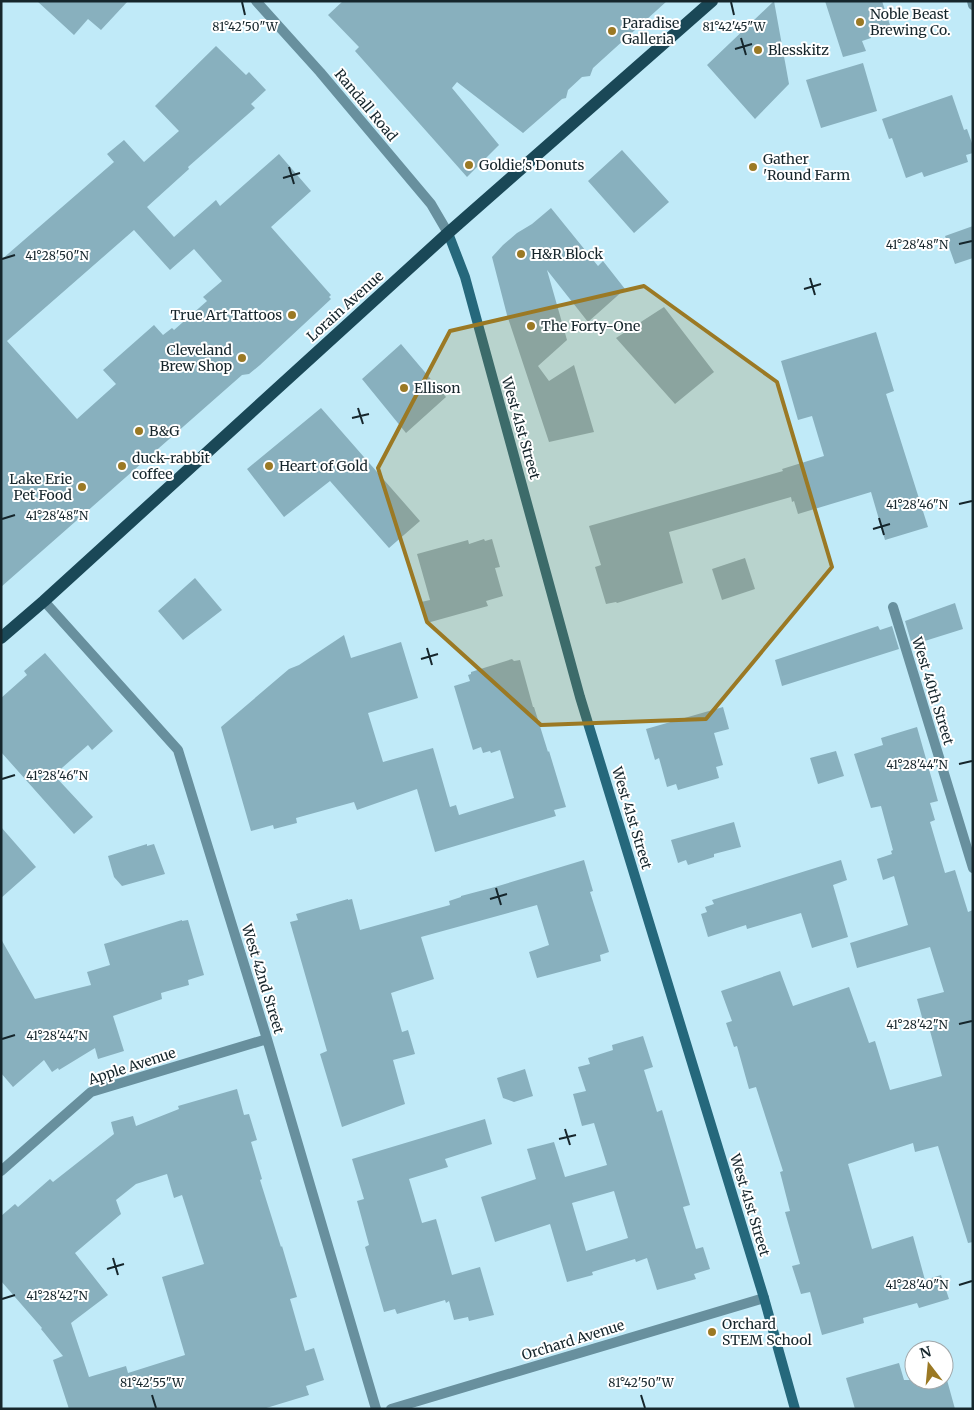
<svg xmlns="http://www.w3.org/2000/svg" width="974" height="1410" font-family="Merriweather,serif">
<style>
.building{fill:#88b0be;fill-rule:evenodd}
.lines{fill:none;stroke-linecap:round;stroke-linejoin:round}
.street{stroke:#68909e;stroke-width:10}
.secondary{stroke:#25687c;stroke-width:10}
.primary{stroke:#1a4857;stroke-width:12}
.marked{fill:#9b7924;fill-opacity:0.2;stroke:#9b7924;stroke-width:4;stroke-linejoin:round}
.ticks{fill:none;stroke:#16262c;stroke-width:2}
.poi-dot{fill:#9b7924;stroke:#fff;stroke-width:2}
.labels{text-anchor:middle;dominant-baseline:central;stroke-width:4;stroke-linejoin:round;paint-order:stroke}
.poi-label{font-size:14px;fill:#16262c;stroke:#fff;text-anchor:start}
.street-label{font-size:14px;fill:#16262c;stroke:#fff}
.ticks-label{font-size:12px;text-anchor:middle;fill:#16262c;stroke:#fff;stroke-width:4;stroke-linejoin:round;paint-order:stroke}
</style>
<rect width="100%" height="100%" fill="#c0eaf8"/>
<path class="building" d="M37,1H128L101,30L88,19L74,35Z
M343,1H667L593,68L590,76L582,77L568,90L566,98L562,99L523,133L457,82L452,88L499,145L467,177L355,51L359,47L328,15Z
M774,1L789,84L755,119L707,65Z
M825,1H882L891,28L870,35L871,38L862,41L866,51L843,57Z
M216,46L246,75L249,72L266,90L251,104L255,108L188,167L189,169L147,207L174,237L216,200L220,206L279,154L311,191L271,227L331,295L329,297L331,299L260,365L249,374L242,375L1,587V260L114,162L107,154L124,140L144,162L179,131L155,106ZM134,230L170,270L194,249L222,281L203,297L207,301L174,330L172,328L163,335L154,325L103,370L116,384L77,419L7,341Z
M863,63L877,111L821,128L806,80Z
M952,95L964,130L967,129L973,146V153L966,155L968,162L924,177L922,172L906,178L892,138L889,139L882,119Z
M622,150L669,202L634,233L588,181Z
M551,208L598,266L603,261L625,289L588,322L547,270L567,340L538,366L549,381L574,365L594,432L549,442L507,315L492,257L503,245L517,233L532,224Z
M973,226V258L955,264L945,236Z
M664,307L714,372L675,404L616,338Z
M876,332L894,391L886,394L928,527L885,540L871,492L798,514L794,501L792,502L791,497L669,532L683,583L617,603L616,602L606,604L595,567L601,565L589,526L783,471L782,469L824,456L812,416L798,420L781,361Z
M401,344L446,397L406,433L362,379Z
M321,408L420,521L389,548L330,481L284,517L247,469Z
M484,539L485,541L492,539L500,567L495,568L503,596L486,601L488,606L427,623L421,602L430,600L417,554L468,540L469,544Z
M745,558L755,589L722,600L712,569Z
M195,578L222,610L183,640L158,611Z
M955,603L963,629L912,645L905,621Z
M878,626L880,630L892,626L899,649L782,686L775,660Z
M344,635L351,658L401,642L418,698L368,713L383,762L433,748L450,807L456,805L459,815L514,798L500,750L491,753L490,751L483,753L481,747L473,750L454,686L470,681L468,675L471,674V672L512,659L514,661L520,660L533,707H534L548,752L549,751L566,807L554,810L556,816L435,852L417,789L357,810L354,802L296,818L297,823L274,829L273,825L251,831L221,727L289,669L299,665Z
M45,653L113,731L92,750L88,745L54,775L93,817L74,834L1,752V698L27,675L24,671Z
M723,707L729,729L714,733L723,765L716,767L719,778L678,790L676,784L667,787L659,758L655,760L646,729Z
M917,727L938,801L930,803L935,820L930,822L945,873L955,870L968,912L973,910V1242L968,1243L938,1146L915,1152L913,1143L848,1164L872,1249L913,1236L925,1280L941,1275L949,1299L919,1308L917,1303L863,1318L864,1323L822,1335L810,1292L801,1294L792,1266L800,1264L785,1212L790,1211L780,1172L783,1171L756,1087L749,1089L737,1046L734,1047L726,1023L732,1021L721,991L780,971L793,1006L849,987L869,1043L875,1041L890,1090L942,1076L929,1027L925,1028L917,999L944,992L930,947L857,968L850,943L908,925L894,876L883,880L877,859L892,854L891,851L893,850L881,806L871,808L854,754L883,745L881,738Z
M836,751L844,776L818,784L810,758Z
M734,822L741,847L714,854V857L688,865L686,860L678,863L671,840Z
M1,827L36,867L1,898Z
M147,844V846L154,844L165,874L122,886L114,877L108,856Z
M584,860L593,891L590,892L609,952L600,955L601,961L537,978L529,952L549,945L537,905L421,937L434,979L391,993L402,1032L408,1030L415,1054L393,1060L405,1104L342,1127L320,1054L327,1051L290,922L298,920L296,914L348,899V900L352,899L360,930L450,905L449,901L461,897V896L495,887Z
M841,860L847,880L833,885L848,937L812,948L801,913L747,929L746,925L708,937L701,914L707,912L705,907L714,904L712,900Z
M182,920V921L188,920L204,975L188,980L189,985L161,993L162,999L113,1016L124,1051L98,1059L95,1048L59,1070L58,1068L52,1072L44,1060L13,1087L1,1073V939L35,999L91,985L87,972L110,965L104,944Z
M643,1036L653,1067L644,1070L657,1112L662,1110L690,1205L683,1207L696,1249L703,1247L710,1269L694,1274L696,1279L657,1290L647,1258L636,1262L635,1259L592,1272L593,1275L567,1282L550,1224L495,1242L481,1197L536,1179L527,1149L554,1142L565,1177L607,1165L594,1123L582,1126L573,1094L586,1091L578,1067L590,1064L588,1058L613,1050L612,1045ZM614,1191L628,1238L586,1251L572,1203Z
M525,1069L533,1096L514,1102L503,1098L497,1078Z
M237,1089L244,1115L249,1114L257,1140L251,1142L262,1179L260,1180L281,1247L282,1246L297,1297L290,1299L305,1351L314,1348L324,1380L306,1386L309,1395L263,1409H69L53,1360L63,1356L41,1329L42,1328L1,1281V1216L15,1204L18,1207L50,1179L53,1182L114,1134L111,1122L133,1116L136,1126L179,1109L178,1106ZM167,1174L174,1198L182,1195L204,1264L162,1277L185,1355L128,1373L126,1366L89,1377L71,1323L108,1295L75,1253L121,1214L116,1200L136,1184Z
M485,1119L492,1144L445,1159L448,1167L409,1179L422,1223L436,1219L452,1275L480,1267L494,1315L469,1321L468,1317L454,1320L449,1301L446,1303L445,1300L397,1314L395,1309L384,1312L365,1247L369,1245L357,1201L364,1199L352,1159Z
M899,1363L904,1380H947L955,1409H855L846,1378Z"/>
<g class="lines">
<path class="street" d="M256,1L320,72L431,204L448,233
M972,1L973,5
M44,601L178,750L267,1039L376,1409
M893,607L973,868
M1,1171L91,1092L267,1039
M391,1409L764,1298"/>
<path class="secondary" d="M448,233L465,277L580,697L764,1298L795,1409"/>
<path class="primary" d="M1,638L44,601L448,233L712,1"/>
</g>
<path class="marked" d="M644,286L777,382L832,567L706,719L541,725L427,622L378,468L450,331Z"/>
<path class="ticks" d="M242,2L245,15M731,2L734,15M741,38L746,55M735,49L752,44M289,167L294,184M283,178L300,173M959,244L972,241M2,259L15,255M810,278L815,295M804,289L821,284M358,408L363,424M352,418L369,414M959,504L972,501M879,518L884,535M2,519L15,515M873,529L890,524M427,648L432,665M421,659L438,654M959,764L972,761M2,779L15,775M496,888L501,905M490,899L507,894M959,1024L972,1021M2,1039L15,1035M565,1129L570,1145M559,1139L576,1135M113,1258L118,1275M107,1269L124,1264M959,1285L972,1281M2,1299L15,1295M152,1395L156,1408M641,1395L645,1408"/>
<g class="poi-dot">
<circle cx="860" cy="22" r="5"/>
<circle cx="612" cy="31" r="5"/>
<circle cx="758" cy="50" r="5"/>
<circle cx="469" cy="165" r="5"/>
<circle cx="753" cy="167" r="5"/>
<circle cx="521" cy="254" r="5"/>
<circle cx="292" cy="315" r="5"/>
<circle cx="531" cy="326" r="5"/>
<circle cx="242" cy="358" r="5"/>
<circle cx="404" cy="388" r="5"/>
<circle cx="139" cy="431" r="5"/>
<circle cx="122" cy="466" r="5"/>
<circle cx="269" cy="466" r="5"/>
<circle cx="82" cy="487" r="5"/>
<circle cx="712" cy="1332" r="5"/>
</g>
<g class="labels">
<g class="poi-label">
<text x="870" y="14">Noble Beast<tspan x="870" dy="16">Brewing Co.</tspan></text>
<text x="622" y="23">Paradise<tspan x="622" dy="16">Galleria</tspan></text>
<text x="768" y="50">Blesskitz</text>
<text x="763" y="159">Gather<tspan x="763" dy="16">'Round Farm</tspan></text>
<text x="479" y="165">Goldie's Donuts</text>
<text x="531" y="254">H&amp;R Block</text>
<text x="282" y="315" text-anchor="end">True Art Tattoos</text>
<text x="541" y="326">The Forty-One</text>
<text x="232" y="350" text-anchor="end">Cleveland<tspan x="232" dy="16">Brew Shop</tspan></text>
<text x="414" y="388">Ellison</text>
<text x="149" y="431">B&amp;G</text>
<text x="132" y="458">duck-rabbit<tspan x="132" dy="16">coffee</tspan></text>
<text x="279" y="466">Heart of Gold</text>
<text x="72" y="479" text-anchor="end">Lake Erie<tspan x="72" dy="16">Pet Food</tspan></text>
<text x="722" y="1324">Orchard<tspan x="722" dy="16">STEM School</tspan></text>
</g>
<g class="street-label">
<text transform="translate(366 105) rotate(50)">Randall Road</text>
<text transform="translate(345 306) rotate(-42)">Lorain Avenue</text>
<text transform="translate(521 428) rotate(74)">West 41st Street</text>
<text transform="translate(933 691) rotate(73)">West 40th Street</text>
<text transform="translate(632 818) rotate(73)">West 41st Street</text>
<text transform="translate(263 979) rotate(73)">West 42nd Street</text>
<text transform="translate(132 1066) rotate(-18)">Apple Avenue</text>
<text transform="translate(750 1205) rotate(73)">West 41st Street</text>
<text transform="translate(573 1340) rotate(-17)">Orchard Avenue</text>
</g>
</g>
<g class="ticks-label">
<text x="245" y="31">81°42'50"W</text>
<text x="734" y="31">81°42'45"W</text>
<text x="917" y="249">41°28'48"N</text>
<text x="57" y="260">41°28'50"N</text>
<text x="917" y="509">41°28'46"N</text>
<text x="57" y="520">41°28'48"N</text>
<text x="917" y="769">41°28'44"N</text>
<text x="57" y="780">41°28'46"N</text>
<text x="917" y="1029">41°28'42"N</text>
<text x="57" y="1040">41°28'44"N</text>
<text x="917" y="1289">41°28'40"N</text>
<text x="57" y="1300">41°28'42"N</text>
<text x="152" y="1387">81°42'55"W</text>
<text x="641" y="1387">81°42'50"W</text>
</g>
<rect width="974" height="1410" fill="none" stroke="#16262c" stroke-width="5"/>
<g transform="translate(929 1365) rotate(344)"><circle r="24" fill="#ffffff" stroke="#a2a8ab"/>
<path d="M0-4L9 19L0 12L-9 19Z" fill="#9b7924"/>
<text y="-8" font-size="14" font-weight="bold" text-anchor="middle" fill="#16262c">N</text>
</g>
</svg>
